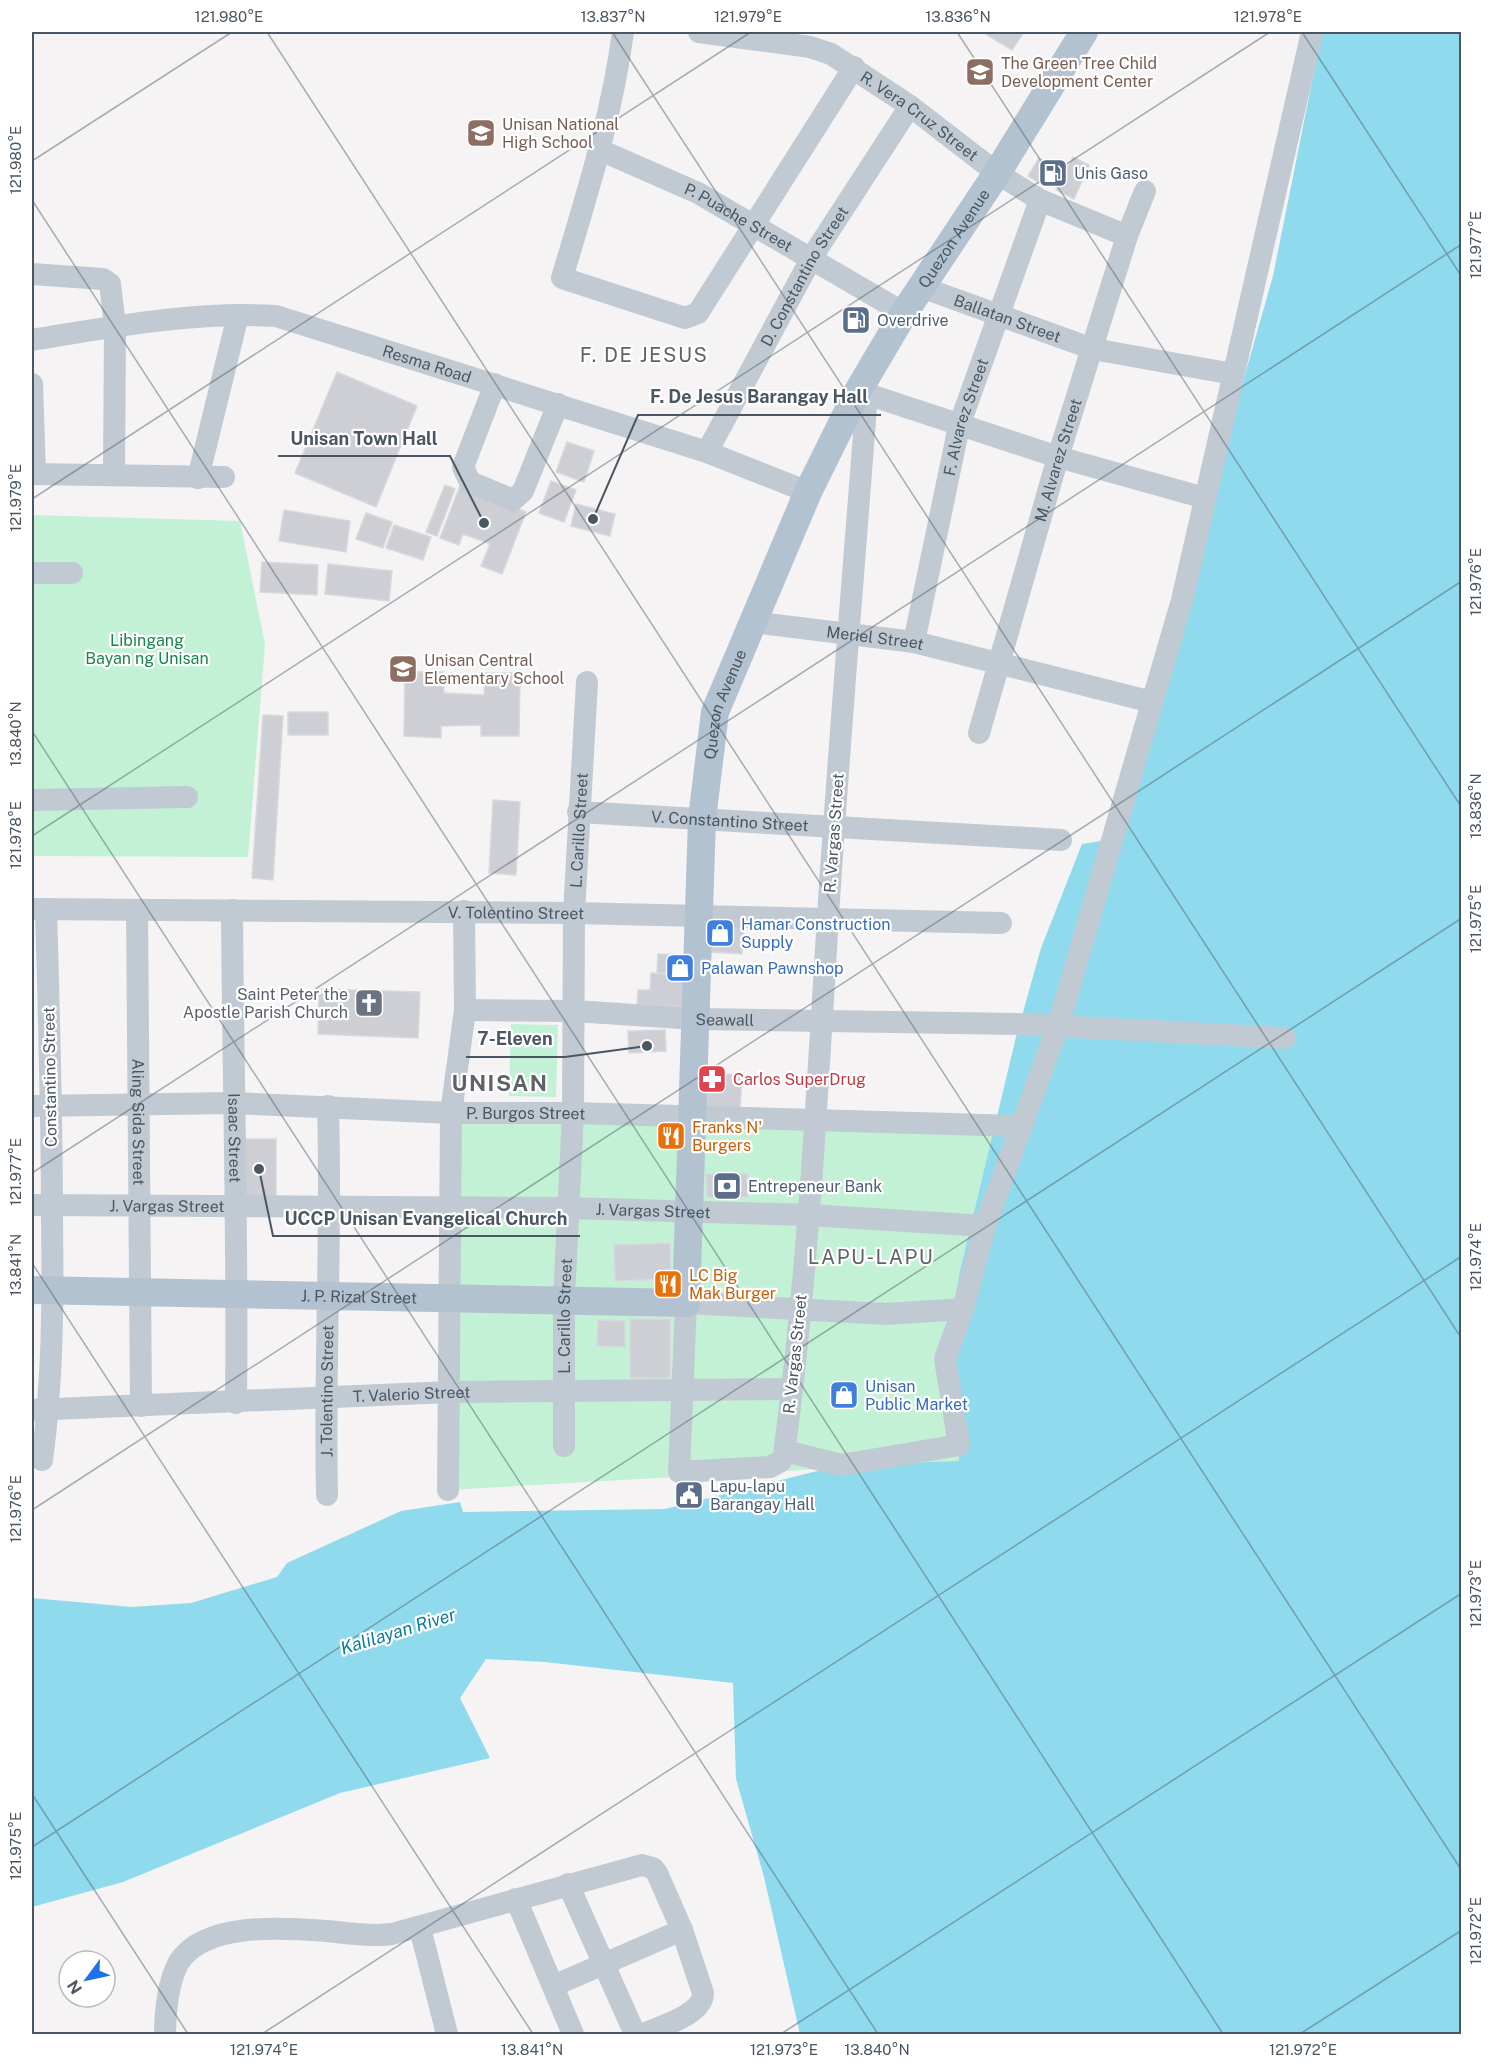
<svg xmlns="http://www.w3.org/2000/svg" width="1493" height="2066" font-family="'Public Sans',sans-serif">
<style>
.green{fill:#c3f1d5}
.water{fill:#90daee}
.building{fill:#cdcfd5;stroke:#d7d9de;stroke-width:1.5}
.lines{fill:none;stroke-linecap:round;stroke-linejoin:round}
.minor{stroke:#c1cad2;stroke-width:22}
.major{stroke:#b3c2d1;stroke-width:28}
.ticks{fill:none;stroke:#4a5661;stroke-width:1.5;stroke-opacity:0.45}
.labels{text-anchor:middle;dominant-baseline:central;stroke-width:4.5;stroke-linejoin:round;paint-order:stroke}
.education-label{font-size:16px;fill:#785e54;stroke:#fff;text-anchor:start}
.street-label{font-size:16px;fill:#4a5661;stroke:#fff}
.service-label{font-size:16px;fill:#4e5e75;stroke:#fff;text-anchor:start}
.park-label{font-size:16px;fill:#17864f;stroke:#fff}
.shop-label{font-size:16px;fill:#366cbe;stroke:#fff;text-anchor:start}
.worship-label{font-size:16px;fill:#5b616d;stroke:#fff;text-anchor:end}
.health-label{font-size:16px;fill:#be3a42;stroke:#fff;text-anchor:start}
.food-label{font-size:16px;fill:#c56008;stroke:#fff;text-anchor:start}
.water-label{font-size:18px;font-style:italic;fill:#0c7c9b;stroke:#fff}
.quarter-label{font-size:20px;letter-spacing:1.5px;fill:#5f6368;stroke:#fff}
.district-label{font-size:22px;font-weight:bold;letter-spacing:1.5px;fill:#5f6368;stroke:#fff}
.leader{fill:none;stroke:#4a5661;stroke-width:2}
.callout-dot{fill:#4a5661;stroke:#fff;stroke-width:2}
.callout-label{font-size:18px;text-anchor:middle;font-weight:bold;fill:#4a5661;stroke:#fff;stroke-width:4.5;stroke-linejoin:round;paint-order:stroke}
.neatline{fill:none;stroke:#4a5661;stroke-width:2}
.ticks-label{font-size:15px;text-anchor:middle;fill:#4a5661}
</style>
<rect width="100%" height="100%" fill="#f5f3f3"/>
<path class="green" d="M32,515L240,521L265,644L248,857L32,856Z
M511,1024L558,1025L556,1097L509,1096Z
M451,1113L1020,1126L959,1461L448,1490Z"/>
<path class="water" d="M1322,32H1461V2034H800L764,1877L736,1779L733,1683L545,1662L486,1659L460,1698L490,1758L340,1793L123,1882L32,1907V1598L132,1607L191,1603L277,1577L287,1563L401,1511L460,1502L463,1512L665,1509L841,1465L959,1461V1445L945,1359L960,1271L1016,1037L1041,948L1082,844L1113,839L1273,276Z"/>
<path class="building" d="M982,32H1024L1012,50Z
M1073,157L1089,165L1074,199L1056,190Z
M1039,158L1055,168L1044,186L1028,176Z
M337,372L417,406L376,507L295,473Z
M567,442L594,451L584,482L556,472Z
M551,481L576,490L564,522L539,513Z
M445,485L455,489L437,536L426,532Z
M460,486L526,512L502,574L481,566L490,544L463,534L459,545L440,538Z
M576,504L615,514L610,536L571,526Z
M284,510L350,521L346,552L279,541Z
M366,513L392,522L383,548L356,539Z
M394,525L431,537L423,560L386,548Z
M262,562L318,565L317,595L260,592Z
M328,564L392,571L389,601L325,594Z
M405,672H443L444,693L484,695L485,673H520L519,736H481V725L441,726V738L404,736Z
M288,712H328V735H288Z
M263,715L283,716L273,880L252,878Z
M493,800L520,802L516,875L489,873Z
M713,923L744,925L742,954L711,952Z
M658,954L684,955V973H657Z
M651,973L684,975L683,1007L637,1005L638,990H650Z
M319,989L420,992L418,1038L318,1034Z
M665,1030L666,1051L629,1053L628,1031Z
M708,1073L742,1075L740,1110L706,1108Z
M242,1139H276V1199H243Z
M706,1174H748V1197H707Z
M670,1243L671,1279L615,1281L614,1245Z
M630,1319H670V1378H630Z
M598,1320L625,1321V1347L597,1346Z
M700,1489L701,1500L678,1501L677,1491Z"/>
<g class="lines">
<g class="minor">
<path d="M623,32C612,116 586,197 562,278L685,318L698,313L854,67"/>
<path id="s1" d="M699,32L810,47L831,54L910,106L997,173L1040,200L1127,236"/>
<path id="s2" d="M600,150L698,193L904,313"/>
<path d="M32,274L103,279L110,284L115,326L114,475"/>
<path id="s3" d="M921,287L1093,349L1233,374"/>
<path id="s4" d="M32,340C111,327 195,311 276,316L707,452L808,492"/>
<path d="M32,384L35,474"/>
<path d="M495,384L463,467L470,482L513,500L523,491L558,404"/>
<path d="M858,391L867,394C854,568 839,742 828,916C817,1096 808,1275 784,1454L781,1461L770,1467L679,1472L686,1303L886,1314L963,1309"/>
<path d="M867,394L1058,457L1205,498"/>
<path id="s5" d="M707,452L812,257L910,106"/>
<path d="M32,474L224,477"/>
<path d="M198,478L238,315"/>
<path d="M32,573H72"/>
<path id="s6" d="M752,622L914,642L1152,702"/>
<path id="s7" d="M914,642L959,426L1040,200"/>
<path id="s8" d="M979,733L1058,457L1127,236L1145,191"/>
<path d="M32,800L187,797"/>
<path id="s9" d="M578,812L1061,840"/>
<path id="s10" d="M32,909L574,913L1001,923"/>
<path id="s11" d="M137,910L141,1406"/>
<path id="s12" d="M232,910C233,1075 238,1239 236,1403"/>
<path id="s13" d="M465,1010L574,1011L696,1019L1019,1024L1285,1038"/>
<path id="s14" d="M32,1106L233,1103L451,1113H573L1020,1126"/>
<path id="s15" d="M32,1205L569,1208L809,1215L985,1226"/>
<path id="s16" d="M32,1410L449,1392L791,1389"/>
<path id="s17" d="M564,1446V1299L573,1113L574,913L587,682"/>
<path d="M785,1451L841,1465L959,1445L945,1359L963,1309L985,1226L1058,1026L1182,600L1312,32"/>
<path d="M42,1460C53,1380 53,1300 52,1219C52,1115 49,1012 46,909"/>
<path d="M448,1490L451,1113L465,1010L464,911"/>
<path id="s18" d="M327,1495C324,1366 332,1236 328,1106"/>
<path d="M568,1884L635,2034"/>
<path d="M516,1899L573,2034"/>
<path d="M420,1928L447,2034"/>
<path d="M553,1986L682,1930"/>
<path d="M165,2034C165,2013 168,1981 179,1962C205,1921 286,1928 327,1931C348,1933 370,1937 392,1934L642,1865L653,1868L657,1873L682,1930L703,1993C703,2015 661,2026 644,2034"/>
</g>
<path class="major" id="s19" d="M32,1290L686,1303L702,819L715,712L808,492L858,391L904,313L997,173L1084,32"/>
</g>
<path class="ticks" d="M267,32L1462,1871M612,32L1462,1339M957,32L1462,808M1302,32L1462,277M32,161L232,32M32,200L1223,2034M32,499L751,32M32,731L878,2034M32,836L1270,32M32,1173L1462,244M32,1263L533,2034M32,1510L1462,581M32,1794L188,2034M32,1847L1462,918M262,2034L1462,1256M781,2034L1462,1593M1300,2034L1462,1930"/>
<defs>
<g id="school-square" transform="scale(1.5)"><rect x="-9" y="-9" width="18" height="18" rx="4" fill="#8d6e63" stroke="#fff"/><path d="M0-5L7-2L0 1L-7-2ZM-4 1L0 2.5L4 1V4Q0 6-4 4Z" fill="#fff"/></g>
<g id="fuel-square" transform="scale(1.5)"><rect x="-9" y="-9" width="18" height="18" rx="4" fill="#5c6f8a" stroke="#fff"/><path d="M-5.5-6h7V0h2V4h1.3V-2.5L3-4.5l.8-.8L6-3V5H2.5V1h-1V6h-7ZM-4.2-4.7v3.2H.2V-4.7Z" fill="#fff"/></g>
<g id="shop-square" transform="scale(1.5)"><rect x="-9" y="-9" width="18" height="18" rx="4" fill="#3f7fe0" stroke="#fff"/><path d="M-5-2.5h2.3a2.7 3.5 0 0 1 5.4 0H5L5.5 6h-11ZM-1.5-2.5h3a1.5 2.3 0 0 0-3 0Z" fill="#fff"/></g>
<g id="church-square" transform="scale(1.5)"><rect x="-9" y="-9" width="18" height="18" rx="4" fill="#6b7280" stroke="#fff"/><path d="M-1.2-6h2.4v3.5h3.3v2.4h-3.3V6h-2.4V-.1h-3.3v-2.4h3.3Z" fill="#fff"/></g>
<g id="pharmacy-square" transform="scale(1.5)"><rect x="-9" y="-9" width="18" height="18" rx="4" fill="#e0444e" stroke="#fff"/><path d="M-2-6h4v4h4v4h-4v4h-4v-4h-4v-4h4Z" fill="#fff"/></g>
<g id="restaurant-square" transform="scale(1.5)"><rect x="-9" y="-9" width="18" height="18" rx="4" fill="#e8710a" stroke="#fff"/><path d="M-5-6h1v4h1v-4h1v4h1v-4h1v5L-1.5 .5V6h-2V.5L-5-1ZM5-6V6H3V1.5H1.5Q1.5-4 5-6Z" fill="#fff"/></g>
<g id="bank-square" transform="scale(1.5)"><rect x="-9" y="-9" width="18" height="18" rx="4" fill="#5c6f8a" stroke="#fff"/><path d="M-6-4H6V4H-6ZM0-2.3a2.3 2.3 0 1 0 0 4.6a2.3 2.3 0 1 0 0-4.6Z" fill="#fff"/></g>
<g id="civic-square" transform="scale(1.5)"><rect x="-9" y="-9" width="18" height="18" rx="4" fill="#5c6f8a" stroke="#fff"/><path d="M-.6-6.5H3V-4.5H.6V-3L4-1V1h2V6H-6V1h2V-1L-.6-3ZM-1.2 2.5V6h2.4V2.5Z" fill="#fff"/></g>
</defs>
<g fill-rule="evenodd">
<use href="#school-square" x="980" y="72"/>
<use href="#school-square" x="481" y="133"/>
<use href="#fuel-square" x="1053" y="173"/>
<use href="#fuel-square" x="856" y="320"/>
<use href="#school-square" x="403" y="669"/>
<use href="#shop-square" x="720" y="933"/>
<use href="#shop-square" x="680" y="968"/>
<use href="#church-square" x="369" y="1003"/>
<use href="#pharmacy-square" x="712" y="1079"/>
<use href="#restaurant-square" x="671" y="1136"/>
<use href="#bank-square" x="727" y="1186"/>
<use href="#restaurant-square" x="668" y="1284"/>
<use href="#shop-square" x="844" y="1395"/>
<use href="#civic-square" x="689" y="1495"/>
</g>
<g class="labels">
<g class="education-label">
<text x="1001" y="63">The Green Tree Child<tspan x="1001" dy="18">Development Center</tspan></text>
<text x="502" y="124">Unisan National<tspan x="502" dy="18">High School</tspan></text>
<text x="424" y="660">Unisan Central<tspan x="424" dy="18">Elementary School</tspan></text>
</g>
<g class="street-label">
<text stroke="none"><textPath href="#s1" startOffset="242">R. Vera Cruz Street</textPath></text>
<text stroke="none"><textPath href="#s2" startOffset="154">P. Puache Street</textPath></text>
<text stroke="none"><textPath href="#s19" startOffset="1778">Quezon Avenue</textPath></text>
<text stroke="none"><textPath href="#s5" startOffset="201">D. Constantino Street</textPath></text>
<text stroke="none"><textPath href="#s3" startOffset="92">Ballatan Street</textPath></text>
<text stroke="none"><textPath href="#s4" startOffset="404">Resma Road</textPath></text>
<text stroke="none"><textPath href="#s7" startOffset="231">F. Alvarez Street</textPath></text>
<text stroke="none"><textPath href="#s8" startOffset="284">M. Alvarez Street</textPath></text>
<text stroke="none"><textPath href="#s6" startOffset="124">Meriel Street</textPath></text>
<text stroke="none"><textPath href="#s19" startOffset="1256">Quezon Avenue</textPath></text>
<text stroke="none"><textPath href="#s9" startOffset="152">V. Constantino Street</textPath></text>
<text stroke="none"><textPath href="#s17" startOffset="616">L. Carillo Street</textPath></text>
<text transform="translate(834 833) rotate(-86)">R. Vargas Street</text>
<text stroke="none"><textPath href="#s10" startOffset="484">V. Tolentino Street</textPath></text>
<text stroke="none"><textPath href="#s13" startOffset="260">Seawall</textPath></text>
<text transform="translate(50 1077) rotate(-91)">Constantino Street</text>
<text stroke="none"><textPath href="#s14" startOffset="494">P. Burgos Street</textPath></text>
<text stroke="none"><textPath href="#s11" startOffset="212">Aling Sida Street</textPath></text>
<text stroke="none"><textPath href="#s12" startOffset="228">Isaac Street</textPath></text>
<text stroke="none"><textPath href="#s15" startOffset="135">J. Vargas Street</textPath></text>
<text stroke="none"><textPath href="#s15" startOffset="621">J. Vargas Street</textPath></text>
<text stroke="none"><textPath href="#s19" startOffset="327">J. P. Rizal Street</textPath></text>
<text stroke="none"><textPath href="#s17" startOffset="130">L. Carillo Street</textPath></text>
<text transform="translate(795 1354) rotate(-84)">R. Vargas Street</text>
<text stroke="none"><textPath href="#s18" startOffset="104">J. Tolentino Street</textPath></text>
<text stroke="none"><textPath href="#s16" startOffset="380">T. Valerio Street</textPath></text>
</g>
<g class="service-label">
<text x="1074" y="173">Unis Gaso</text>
<text x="877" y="320">Overdrive</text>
<text x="748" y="1186">Entrepeneur Bank</text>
<text x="710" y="1486">Lapu-lapu<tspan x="710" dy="18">Barangay Hall</tspan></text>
</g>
<g class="park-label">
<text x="147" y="640">Libingang<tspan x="147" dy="18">Bayan ng Unisan</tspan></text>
</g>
<g class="shop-label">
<text x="741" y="924">Hamar Construction<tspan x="741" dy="18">Supply</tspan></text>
<text x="701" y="968">Palawan Pawnshop</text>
<text x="865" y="1386">Unisan<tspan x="865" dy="18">Public Market</tspan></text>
</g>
<g class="worship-label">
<text x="348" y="994">Saint Peter the<tspan x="348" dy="18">Apostle Parish Church</tspan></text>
</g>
<g class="health-label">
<text x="733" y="1079">Carlos SuperDrug</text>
</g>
<g class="food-label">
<text x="692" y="1127">Franks N'<tspan x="692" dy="18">Burgers</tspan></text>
<text x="689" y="1275">LC Big<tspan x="689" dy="18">Mak Burger</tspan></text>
</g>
<g class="water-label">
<text transform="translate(398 1631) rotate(-17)">Kalilayan River</text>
</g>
<g class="quarter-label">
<text x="644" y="355">F. DE JESUS</text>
<text x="871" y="1257">LAPU-LAPU</text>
</g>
<g class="district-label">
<text x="500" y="1083">UNISAN</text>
</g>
</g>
<path class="leader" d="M593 519L638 415H881M484 523L450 456H278M647 1046L565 1057H466M259 1169L273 1236H580"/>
<g class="callout-dot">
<circle cx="593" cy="519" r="6"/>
<circle cx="484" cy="523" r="6"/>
<circle cx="647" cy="1046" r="6"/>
<circle cx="259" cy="1169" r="6"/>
</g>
<g class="callout-label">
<text x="759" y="403">F. De Jesus Barangay Hall</text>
<text x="364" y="445">Unisan Town Hall</text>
<text x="515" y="1045">7-Eleven</text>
<text x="426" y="1225">UCCP Unisan Evangelical Church</text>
</g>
<rect width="1493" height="2066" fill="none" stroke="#ffffff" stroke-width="66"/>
<g transform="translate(87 1979) rotate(237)"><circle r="28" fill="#ffffff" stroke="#b7bbc0" stroke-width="1.5"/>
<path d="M0-4.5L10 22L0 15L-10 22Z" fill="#1a73e8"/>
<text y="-9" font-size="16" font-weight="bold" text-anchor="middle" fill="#4a5661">N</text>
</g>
<rect x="33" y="33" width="1427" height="2000" class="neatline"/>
<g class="ticks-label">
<text x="229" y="22">121.980°E</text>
<text x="613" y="22">13.837°N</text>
<text x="748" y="22">121.979°E</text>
<text x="958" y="22">13.836°N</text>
<text x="1268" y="22">121.978°E</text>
<text transform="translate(16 160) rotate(-90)" y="5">121.980°E</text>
<text transform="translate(1476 245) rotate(-90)" y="5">121.977°E</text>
<text transform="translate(16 498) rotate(-90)" y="5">121.979°E</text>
<text transform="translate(1476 582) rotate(-90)" y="5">121.976°E</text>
<text transform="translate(16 734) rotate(-90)" y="5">13.840°N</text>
<text transform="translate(1476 806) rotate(-90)" y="5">13.836°N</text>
<text transform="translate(16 835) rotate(-90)" y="5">121.978°E</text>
<text transform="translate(1476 919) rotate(-90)" y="5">121.975°E</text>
<text transform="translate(16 1172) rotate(-90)" y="5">121.977°E</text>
<text transform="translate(1476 1257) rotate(-90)" y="5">121.974°E</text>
<text transform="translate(16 1265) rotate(-90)" y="5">13.841°N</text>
<text transform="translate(16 1509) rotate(-90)" y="5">121.976°E</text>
<text transform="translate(1476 1594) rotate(-90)" y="5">121.973°E</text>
<text transform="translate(16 1846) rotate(-90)" y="5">121.975°E</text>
<text transform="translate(1476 1931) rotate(-90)" y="5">121.972°E</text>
<text x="264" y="2055">121.974°E</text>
<text x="532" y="2055">13.841°N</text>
<text x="784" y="2055">121.973°E</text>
<text x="877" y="2055">13.840°N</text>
<text x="1303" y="2055">121.972°E</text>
</g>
</svg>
